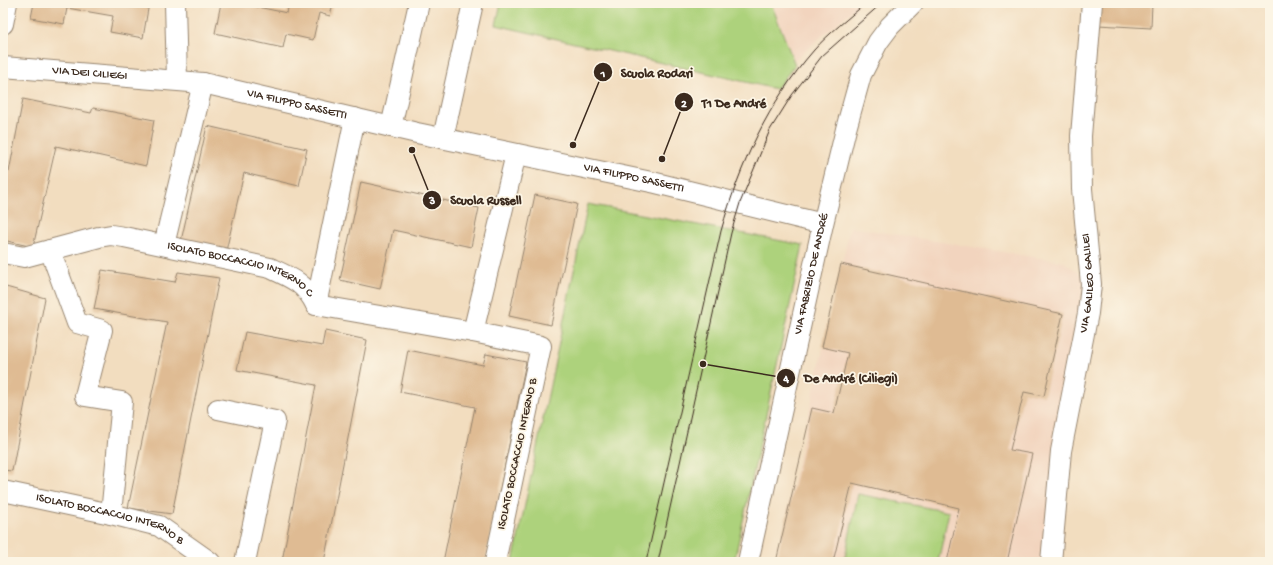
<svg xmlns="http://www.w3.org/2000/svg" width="1273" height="565" font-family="'Gochi Hand',sans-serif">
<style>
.built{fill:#f2d4be}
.green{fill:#add27c;stroke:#747e4d}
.building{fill:#dfbb93}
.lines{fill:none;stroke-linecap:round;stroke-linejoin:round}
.minor-casing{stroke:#96846e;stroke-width:22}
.minor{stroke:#fff;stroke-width:20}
.tram{stroke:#3b2a1e;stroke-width:1}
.labels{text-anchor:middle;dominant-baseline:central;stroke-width:3.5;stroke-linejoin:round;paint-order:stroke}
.street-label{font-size:12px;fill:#3b2a1e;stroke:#fcf5e5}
.leader{fill:none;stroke:#3b2a1e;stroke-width:1.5}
.callout-dot{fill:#3b2a1e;stroke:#fcf5e5;stroke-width:1.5}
.mark-label{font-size:12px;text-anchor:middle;font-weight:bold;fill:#fff}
.callout-label{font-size:13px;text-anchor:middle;font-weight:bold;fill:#3b2a1e;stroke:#fcf5e5;stroke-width:3.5;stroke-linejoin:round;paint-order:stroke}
</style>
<rect width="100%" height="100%" fill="#fcf5e5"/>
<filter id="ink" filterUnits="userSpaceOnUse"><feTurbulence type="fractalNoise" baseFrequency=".025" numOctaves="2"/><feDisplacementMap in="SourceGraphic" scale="8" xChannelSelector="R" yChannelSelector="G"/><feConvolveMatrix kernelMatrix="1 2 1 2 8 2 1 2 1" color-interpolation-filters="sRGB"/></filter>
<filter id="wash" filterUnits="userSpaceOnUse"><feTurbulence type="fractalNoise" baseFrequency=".012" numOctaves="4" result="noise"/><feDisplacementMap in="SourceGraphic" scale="16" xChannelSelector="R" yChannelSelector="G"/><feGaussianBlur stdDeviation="0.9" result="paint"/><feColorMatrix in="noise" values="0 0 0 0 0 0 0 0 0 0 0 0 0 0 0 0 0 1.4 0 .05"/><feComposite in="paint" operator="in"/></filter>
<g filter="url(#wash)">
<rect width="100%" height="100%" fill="#f2ddbf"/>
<path class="built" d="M772,3H861L794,60Z
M850,227L1064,262L1086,278L1043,562H776Z"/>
<path class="green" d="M501,3H771L795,65L776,89L496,25Z
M588,204L803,245L734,562H513Z
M858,494L949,512L938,562H844Z"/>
<g id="blocks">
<path class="building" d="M34,3H149L143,38L110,32L113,16L67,8L64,24L31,18Z
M221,3H238L287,13L289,3H333L330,16L319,13L313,40L286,34L283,48L215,33Z
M1100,3H1152L1151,28L1098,25Z
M23,99L91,113L93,108L154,120L146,166L56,146L33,247L3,240V171L9,172Z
M207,126L307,149L299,186L244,173L226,251L181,241Z
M361,182L479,208L471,247L393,230L380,289L340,280Z
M535,195L577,204L551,325L509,316Z
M841,264L1063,314L1044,396L1024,392L1010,450L1032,454L1007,562H947L959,508L852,483L833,562H776L812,408L834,413L848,353L822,347Z
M102,270L175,282L178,272L219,278L172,514L128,508L167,322L94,309Z
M6,287L45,298L12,471L3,470V303Z
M325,331L367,340L324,562H286L282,561L316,385L237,370L245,332L322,346Z
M408,350L483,365L486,354L526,362L485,562H443L475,407L400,392Z"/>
</g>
</g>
<g filter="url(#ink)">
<use href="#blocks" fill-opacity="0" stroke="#96846e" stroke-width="1"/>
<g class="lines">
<g class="minor-casing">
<g id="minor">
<path d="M175,3L177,80"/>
<path d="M3,24L7,3"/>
<path id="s1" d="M3,67L203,83L417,133L656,183L823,224"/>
<path d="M391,127L419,3"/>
<path d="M443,138L473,3"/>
<path d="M164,245L203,83"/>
<path d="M50,250L77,323L102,330L85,396L122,402L111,514"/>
<path id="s2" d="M3,253L24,257L99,237L111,235L124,237L270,268C292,278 305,283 316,305L473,332L541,346L495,562"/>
<path d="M316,305L355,118"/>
<path d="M473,332L516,154"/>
<path d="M218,409L275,421L245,562"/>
<path id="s3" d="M3,491L111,514L159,526L210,562"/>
<path id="s4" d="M748,562L823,224L846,129L861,75L878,42L890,26L913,3"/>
<path id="s5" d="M1051,562L1061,451L1088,313L1091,284L1082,189L1081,136L1092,3"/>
</g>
</g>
<use href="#minor" class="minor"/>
<path class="tram" d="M646,562L721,231C740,164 768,103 814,50C829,33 849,18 866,3
M658,562L731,233L740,203L770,130L792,95L822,56L882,3"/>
</g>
</g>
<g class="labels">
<g class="street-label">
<text stroke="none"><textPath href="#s1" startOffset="87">VIA DEI CILIEGI</textPath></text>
<text stroke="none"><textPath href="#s1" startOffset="297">VIA FILIPPO SASSETTI</textPath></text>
<text stroke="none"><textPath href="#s1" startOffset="642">VIA FILIPPO SASSETTI</textPath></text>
<text stroke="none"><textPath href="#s2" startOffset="246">ISOLATO BOCCACCIO INTERNO C</textPath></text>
<text stroke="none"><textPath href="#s4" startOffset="295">VIA FABRIZIO DE ANDRÉ</textPath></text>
<text stroke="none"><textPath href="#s5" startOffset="282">VIA GALILEO GALILEI</textPath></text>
<text transform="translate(518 454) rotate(-78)">ISOLATO BOCCACCIO INTERNO B</text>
<text stroke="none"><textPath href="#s3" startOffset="111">ISOLATO BOCCACCIO INTERNO B</textPath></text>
</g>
</g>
<path class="leader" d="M573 145L603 72M662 159L684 102M412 150L432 200M703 364L786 378"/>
<g class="callout-dot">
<circle cx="573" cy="145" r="4"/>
<circle cx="662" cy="159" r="4"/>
<circle cx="412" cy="150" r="4"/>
<circle cx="703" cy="364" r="4"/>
<circle cx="603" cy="72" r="10"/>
<circle cx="684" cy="102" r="10"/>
<circle cx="432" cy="200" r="10"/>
<circle cx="786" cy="378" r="10"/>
</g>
<g class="mark-label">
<text x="603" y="77">1</text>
<text x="684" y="107">2</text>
<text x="432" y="204">3</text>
<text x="786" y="382">4</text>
</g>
<g class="callout-label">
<text x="657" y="77">Scuola Rodari</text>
<text x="734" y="107">T1 De André</text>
<text x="486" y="204">Scuola Russell</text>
<text x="851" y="382">De André (Ciliegi)</text>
</g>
<rect width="1273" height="565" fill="none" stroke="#fcf5e5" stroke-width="16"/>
</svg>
